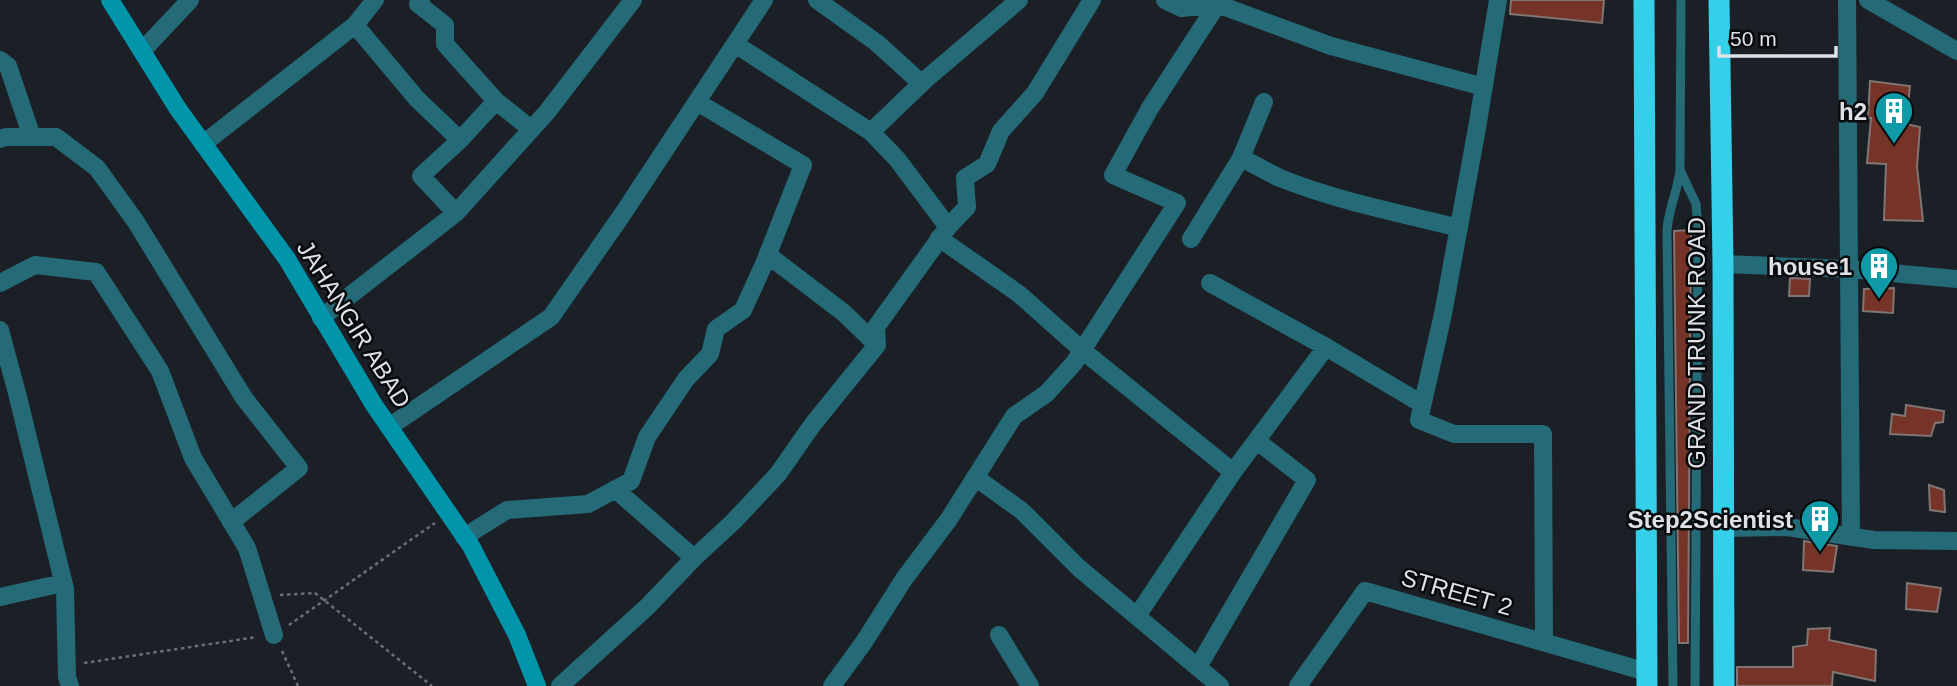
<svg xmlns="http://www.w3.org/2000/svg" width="1957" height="686" font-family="Helvetica,sans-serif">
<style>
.building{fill:#763327;stroke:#807573;stroke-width:2}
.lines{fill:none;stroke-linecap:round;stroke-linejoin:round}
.path{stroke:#6c7076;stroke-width:2.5;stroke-dasharray:3.5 3.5;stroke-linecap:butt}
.lane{stroke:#246a77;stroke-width:9}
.street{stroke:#246a77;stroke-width:18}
.secondary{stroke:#0095aa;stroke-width:18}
.highway{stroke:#36cfe9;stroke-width:21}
.labels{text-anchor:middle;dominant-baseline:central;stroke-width:5;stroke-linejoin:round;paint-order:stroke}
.poi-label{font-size:24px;font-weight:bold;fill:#dee1e6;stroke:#080a0c;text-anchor:end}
.street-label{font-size:24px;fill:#dee1e6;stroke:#080a0c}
</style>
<rect width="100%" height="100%" fill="#1b2027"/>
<path class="building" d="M1511,0H1604L1602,23L1510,14Z
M1870,81L1910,86L1906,124L1920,127L1917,167L1923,221L1884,220L1886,164L1867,163L1871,118H1868Z
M1691,230L1688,643H1679L1674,231Z
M1790,278L1810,279L1809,296H1789Z
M1894,288L1893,313L1863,311L1864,289Z
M1906,405L1944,411L1943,422L1935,423L1931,436L1890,434L1892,414L1905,416Z
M1929,485L1944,490L1945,512L1930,510Z
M1804,541L1837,546L1833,572L1803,570Z
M1907,583L1941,588L1937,612L1906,609Z
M1830,628L1829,640L1876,650L1875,681L1833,672L1832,686H1737V667H1793V647L1807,645L1808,629Z"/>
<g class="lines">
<path class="path" d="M280,595L315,593L432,686
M289,625L435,523
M282,651L298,686
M84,663L257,637"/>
<path class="lane" d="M1680,170L1681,0
M1673,686L1667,231C1668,209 1678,191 1680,170L1696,204L1698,228L1695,686"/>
<path class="street" d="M421,0L418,4L445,25V44L496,101
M817,0L877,43L921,83
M1165,0L1182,8L1217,4L1331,46L1484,87
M1498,0L1477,128L1443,314L1419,420L1454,434H1543L1544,642
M1847,0L1851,536
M1868,0L1957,51
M355,25L417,99L460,140
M142,51L190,0
M0,60L8,66L32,137
M871,132L925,80L1019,0
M0,139L6,137H56L97,168L136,222L244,398L299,468L231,522
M203,144L355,25L375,0
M1241,158C1254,164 1267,172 1280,178C1337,201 1399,213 1459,228
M456,213L421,176L460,140L496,101L531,129
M948,227L967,207L965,178L987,164L1001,131L1035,93L1092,0
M939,238L1019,294L1082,350L1233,472
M1191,239L1241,158L1264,102
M768,255L844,313L877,345
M1723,264L1849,269L1957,279
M0,283L35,265L96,272L160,371L193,458L247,548L274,635
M1210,283L1326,347L1422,404
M321,318L456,213L547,112L633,0
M0,330L17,393L65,589L67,677L70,686
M389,427L551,317L622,215L764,0
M975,477L1022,511L1079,568L1220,686
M615,489L694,558
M1723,528L1787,527L1874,540L1957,541
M464,537L507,510L588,504L631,481L647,437L686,379L710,354L716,329L743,310L764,264L803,165L697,102
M0,597L63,583
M1137,616L1233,472L1326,347
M999,635L1030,686
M1198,667L1307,480L1257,441
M560,686L647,607L694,558L734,521L778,474L813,424L877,345L876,327L948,227L897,159L871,132L735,44
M832,686L864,642L904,579L949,519L1014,416L1047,393L1074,363L1177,203L1113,175L1150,108L1220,0
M1298,686L1365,591L1647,672"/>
<path class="secondary" d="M110,0L178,109L287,259L374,405L471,546L517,635L537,686"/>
<path class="highway" d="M1644,0L1647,686
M1719,0L1723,264L1724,686"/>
</g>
<defs>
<g id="building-pin" transform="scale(2.0125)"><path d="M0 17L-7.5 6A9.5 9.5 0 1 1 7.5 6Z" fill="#0f9aa8" stroke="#080a0c"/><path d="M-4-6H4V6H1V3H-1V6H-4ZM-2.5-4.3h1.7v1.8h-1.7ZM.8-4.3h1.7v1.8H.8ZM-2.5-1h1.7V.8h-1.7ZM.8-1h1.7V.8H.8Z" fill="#fff"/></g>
</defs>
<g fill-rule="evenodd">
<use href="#building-pin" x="1894" y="111"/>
<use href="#building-pin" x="1879" y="266"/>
<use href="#building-pin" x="1820" y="519"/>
</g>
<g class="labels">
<g class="poi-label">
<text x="1867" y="111">h2</text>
<text x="1852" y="266">house1</text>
<text x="1793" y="519">Step2Scientist</text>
</g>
<g class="street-label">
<text transform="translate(354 324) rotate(58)">JAHANGIR ABAD</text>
<text transform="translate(1696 343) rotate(-90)">GRAND TRUNK ROAD</text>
<text transform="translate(1457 592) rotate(16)">STREET 2</text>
</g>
</g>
<path d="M1719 46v10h117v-10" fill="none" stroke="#dee1e6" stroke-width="3.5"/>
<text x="1730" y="46" font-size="21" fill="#dee1e6" stroke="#080a0c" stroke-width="5" paint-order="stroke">50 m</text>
</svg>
